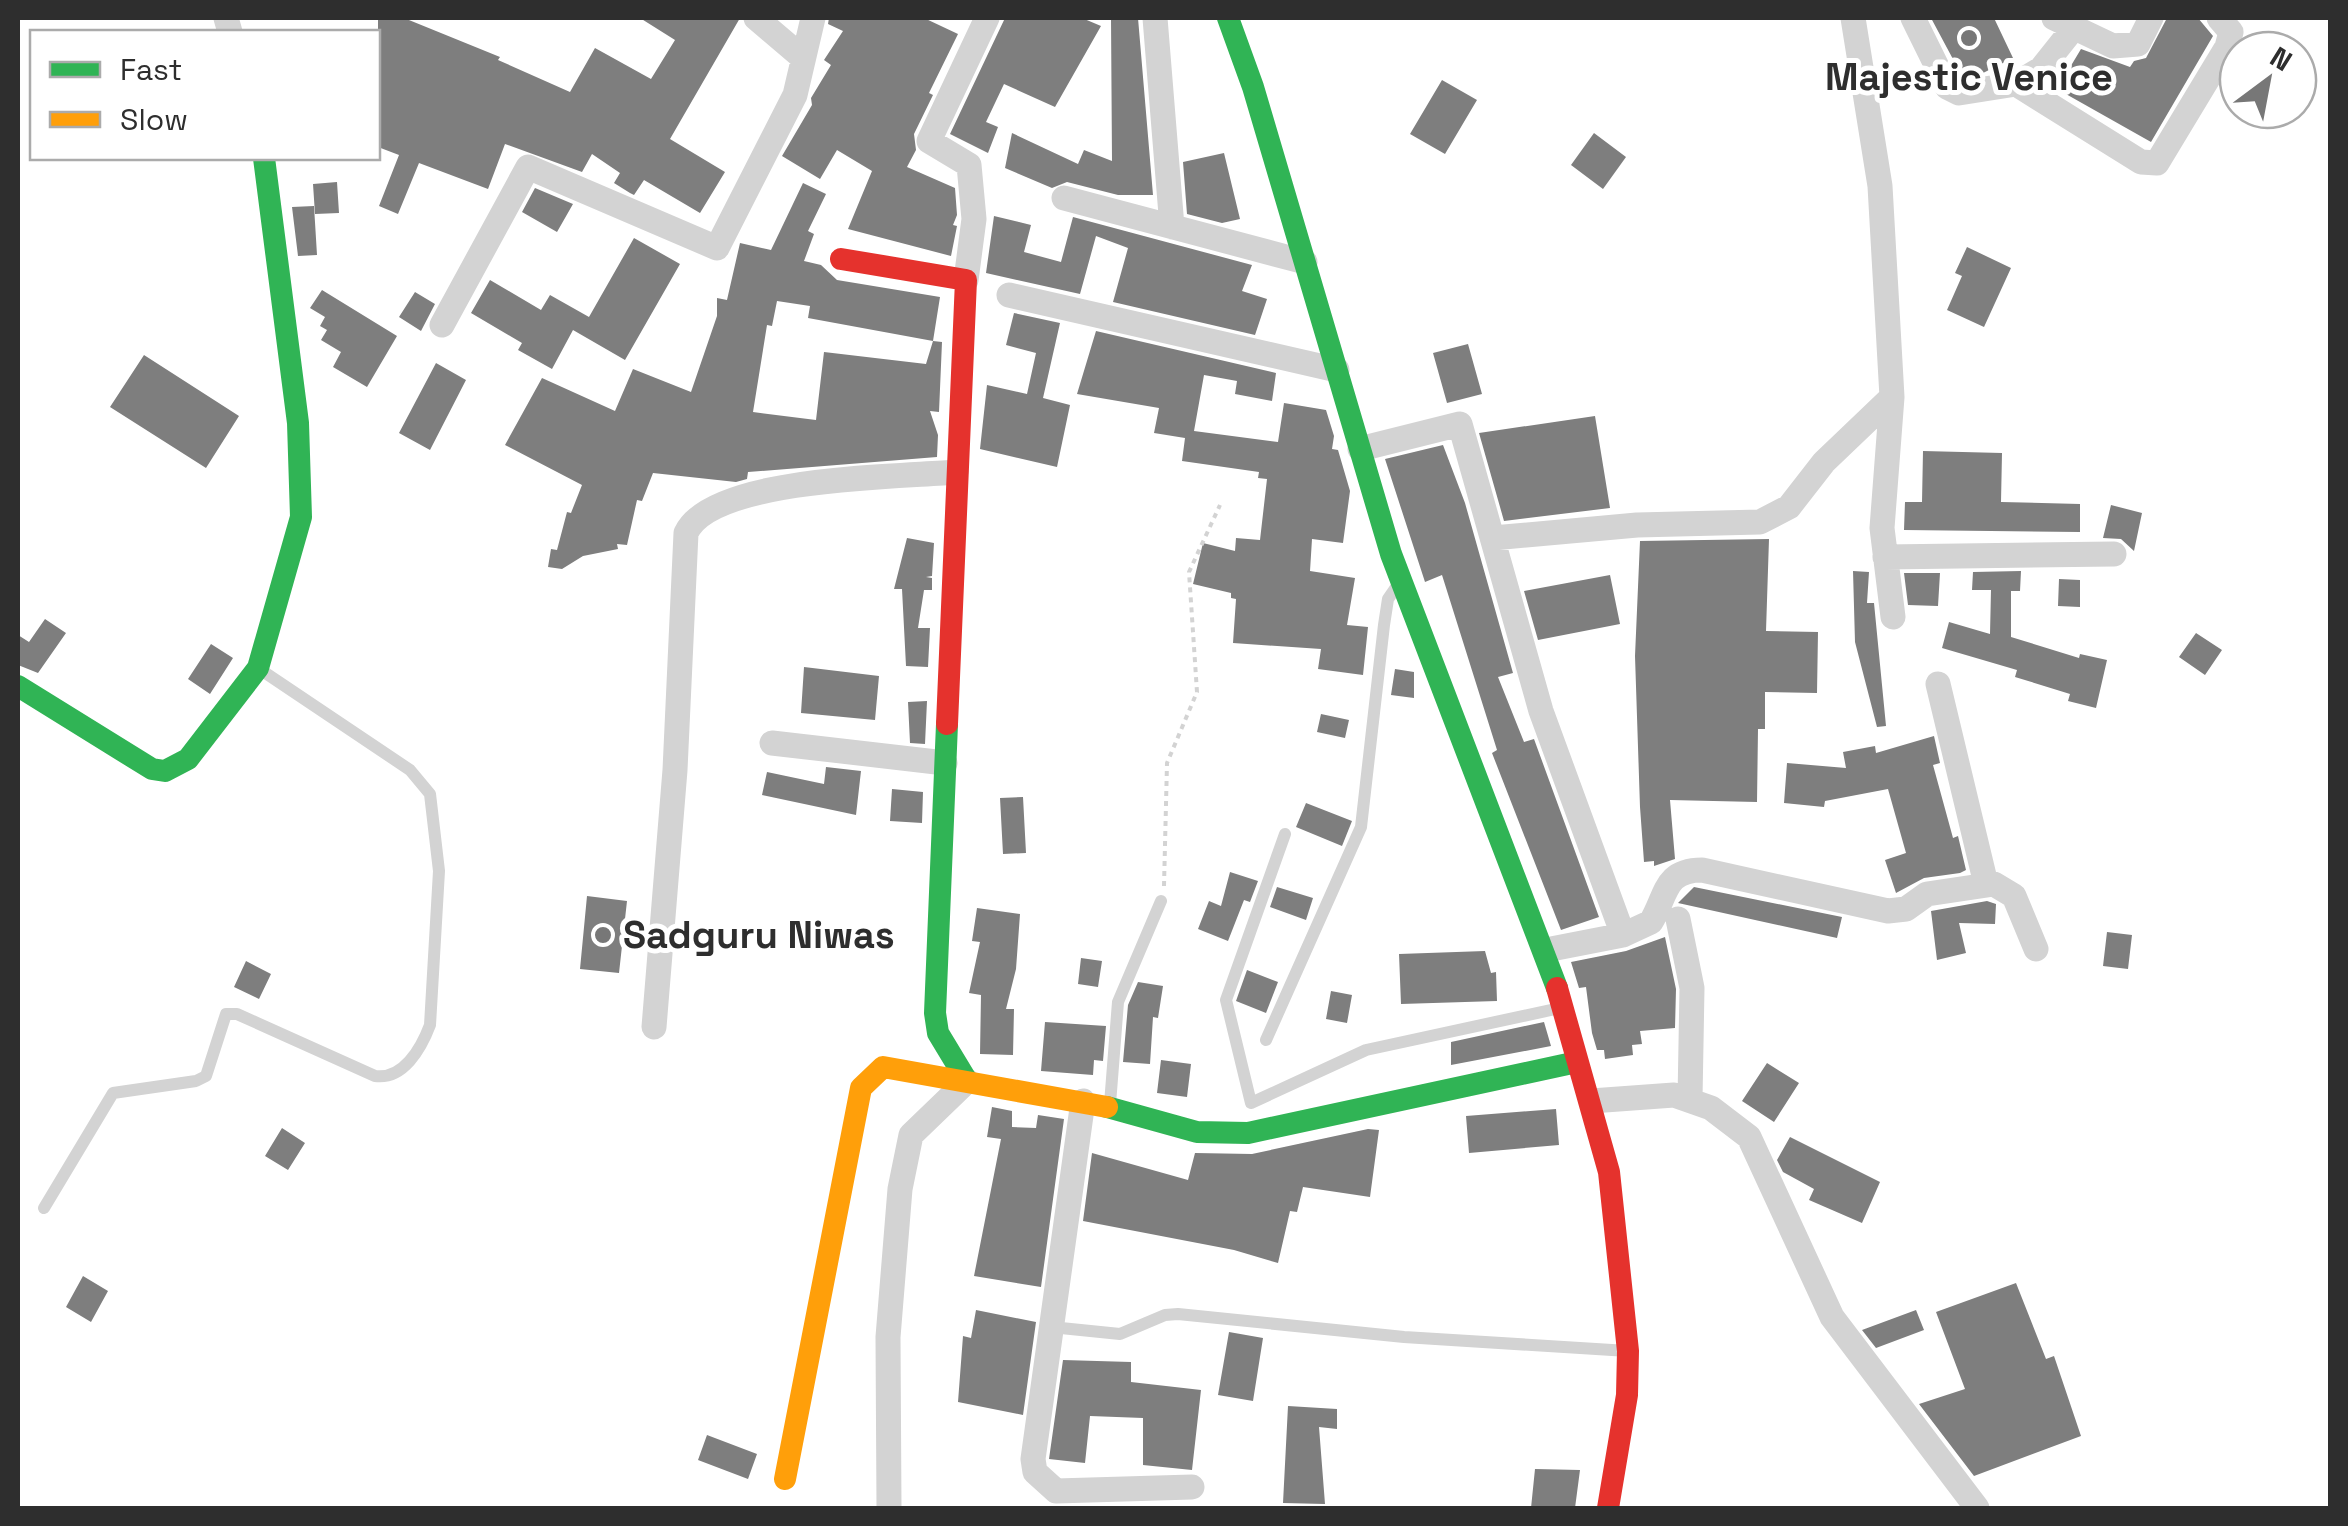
<svg xmlns="http://www.w3.org/2000/svg" width="2348" height="1526" font-family="'Space Grotesk',sans-serif">
<style>
.building{fill:#7e7e7e;fill-rule:evenodd}
.lines{fill:none;stroke-linecap:round;stroke-linejoin:round}
.path{stroke:#d3d3d3;stroke-width:4;stroke-dasharray:5 5;stroke-linecap:butt}
.lane{stroke:#d3d3d3;stroke-width:12}
.street{stroke:#d3d3d3;stroke-width:25}
.fast{stroke:#30b455;stroke-width:22}
.slow{stroke:#ff9f0a;stroke-width:22}
.jam{stroke:#e5322d;stroke-width:22}
.poi-dot{fill:#777;stroke:#fff;stroke-width:4}
.labels{text-anchor:middle;dominant-baseline:central;stroke-width:10;stroke-linejoin:round;paint-order:stroke}
.poi-label{font-size:38px;font-weight:bold;fill:#2e2e2e;stroke:#fff}
</style>
<rect width="100%" height="100%" fill="#fff"/>
<path class="building" d="M378,18H404L500,57L498,60L570,92L595,48L651,79L675,40L640,18H740L670,139L725,172L700,213L644,180L634,195L630,193L614,183L620,173L592,154L582,172L505,144L488,189L419,163L398,214L379,206L399,155L378,147Z
M829,18H924L958,34L929,93L933,95L914,134L916,150L907,167L955,188L957,215L953,225L957,226L951,256L848,229L872,171L837,150L820,179L782,156L812,105L811,98L831,65L824,60L843,31L828,24Z
M1005,18H1082L1101,26L1055,107L1004,84L986,122L998,127L988,153L950,134Z
M1111,18H1138L1153,195H1118L1067,182L1052,188L1005,168L1012,133L1078,164L1084,150L1112,161Z
M1931,18H1994L2013,58L1983,73L1962,76Z
M2167,18H2198L2213,36L2151,142L2057,89L2081,49L2130,67L2134,61L2146,58Z
M1442,80L1477,100L1445,154L1410,134Z
M1594,133L1626,157L1603,189L1571,165Z
M1224,153L1240,219L1222,223L1187,214L1183,162Z
M337,182L339,213L315,214L313,184Z
M803,183L826,194L808,231L814,234L804,261L821,265L837,280L940,297L933,341L942,342L939,412L930,411L938,435L937,457L748,472L747,479L736,482L653,473L642,501L637,500L627,545L617,544L618,549L583,556L562,569L548,567L551,549L557,550L567,512L571,513L582,485L505,445L542,378L615,411L633,369L691,392L717,316V298L727,300L740,243L771,250ZM777,301L810,306L808,318L933,341L926,364L824,352L816,420L753,412L767,325L772,326Z
M535,188L573,204L557,232L522,212Z
M314,206L317,255L298,256L292,207Z
M994,216L1031,225L1024,252L1061,262L1073,217L1252,265L1242,291L1267,299L1255,335L1113,302L1128,248L1096,236L1080,294L986,273Z
M634,238L680,264L625,360L573,330L552,369L518,350L522,343L471,313L490,280L541,310L550,295L589,317Z
M1967,247L2011,268L1984,327L1947,310L1962,276L1955,273Z
M322,290L397,336L367,387L333,367L341,352L321,340L327,330L320,326L325,317L310,308Z
M415,292L435,304L421,331L399,317Z
M1014,313L1060,323L1043,398L1070,405L1057,467L980,449L987,385L1027,394L1036,353L1006,345Z
M1096,331L1276,373L1272,401L1235,394L1237,381L1204,375L1194,431L1278,442L1284,403L1326,410L1334,436L1332,449L1338,450L1350,491L1343,543L1312,539L1310,571L1355,578L1347,625L1368,627L1363,675L1318,669L1321,649L1233,643L1236,599L1231,598V593L1193,584L1203,543L1235,551L1236,538L1260,540L1267,479L1258,478L1259,472L1182,461L1185,438L1154,433L1159,408L1077,394Z
M1468,344L1482,394L1447,403L1433,353Z
M144,355L239,416L206,468L110,407Z
M436,363L466,380L430,450L399,433Z
M1595,416L1610,508L1504,521L1479,433Z
M1443,445L1465,503L1513,673L1498,677L1524,742L1534,739L1599,917L1561,930L1492,753L1497,750L1442,575L1425,582L1385,459Z
M1923,451L2002,453L2001,502L2080,504V532L1904,530L1905,502H1922Z
M2111,505L2142,513L2134,551L2121,539L2103,538Z
M907,538L934,543L932,576L926,577L932,578V590H924L918,628H930L928,667L906,666L902,589H894Z
M1769,539L1766,631L1818,632L1817,693L1765,692V729H1758L1757,802L1670,800L1675,859L1654,866V861L1644,862L1640,807L1635,656L1640,541Z
M1853,571L1869,572L1867,603H1874L1886,726L1877,727L1855,642Z
M2021,571L2020,591H2011V637L2079,658L2080,654L2107,660L2096,708L2068,701L2070,694L2015,677L2017,670L1942,648L1949,622L1990,634L1991,590H1972L1973,572Z
M1940,573L1938,606L1908,605L1904,573Z
M1610,575L1620,624L1538,640L1524,591Z
M2059,579L2080,580V607L2058,606Z
M45,619L66,633L38,673L18,665V635L29,642Z
M2196,633L2222,650L2205,675L2179,657Z
M211,644L233,658L210,694L188,679Z
M804,667L879,676L875,720L801,713Z
M1395,669L1414,672V698L1391,695Z
M927,701L925,744L910,743L908,702Z
M1321,714L1349,720L1345,738L1317,732Z
M1934,736L1940,763L1933,765L1953,838L1958,836L1966,870L1960,873L1924,878L1896,893L1885,860L1906,853L1888,789L1825,801L1824,807L1784,803L1787,763L1846,768L1843,752L1875,746L1876,753Z
M826,767L861,771L856,815L762,795L767,772L824,784Z
M892,789L923,792L922,823L890,821Z
M1023,797L1026,853L1003,854L1000,798Z
M1306,803L1352,821L1342,846L1296,827Z
M1230,872L1258,881L1250,902L1244,900L1228,941L1198,929L1209,901L1221,906Z
M1277,887L1313,898L1306,920L1270,907Z
M1694,887L1842,917L1837,938L1678,903Z
M587,896L627,901L619,973L580,969Z
M1987,901L1996,904L1995,924L1959,923L1966,953L1937,960L1931,911Z
M977,908L1020,914L1016,969L1006,1009H1014L1013,1055L980,1054L981,995L969,993L980,942L972,941Z
M2107,932L2132,935L2128,969L2103,966Z
M1665,937L1676,989L1675,1028L1640,1031L1642,1044L1632,1045L1633,1055L1605,1059L1604,1050H1597L1592,1033L1586,987L1579,988L1571,962L1626,951Z
M1485,951L1491,973L1496,972L1497,1001L1401,1004L1399,954Z
M1081,958L1102,961L1098,987L1078,984Z
M246,961L271,974L259,999L234,987Z
M1247,970L1278,982L1266,1013L1236,1001Z
M1138,982L1163,986L1158,1018L1153,1017L1150,1064L1123,1062L1128,1005Z
M1331,991L1352,995L1347,1023L1326,1019Z
M1045,1022L1106,1026L1103,1061L1094,1060L1093,1075L1041,1071Z
M1544,1022L1551,1046L1451,1065V1042Z
M1161,1060L1191,1064L1187,1097L1157,1093Z
M1767,1063L1799,1083L1774,1122L1742,1101Z
M992,1107L1012,1111V1127L1036,1128L1038,1115L1064,1119L1041,1287L974,1276L1001,1139L987,1137Z
M1556,1109L1559,1145L1469,1153L1466,1116Z
M282,1128L305,1143L288,1170L265,1156Z
M1368,1129L1379,1130L1370,1197L1303,1187L1297,1212L1290,1211L1278,1263L1234,1250L1083,1221L1092,1153L1188,1180L1195,1153L1252,1154Z
M1790,1137L1880,1182L1862,1223L1809,1200L1814,1189L1783,1172L1777,1160Z
M83,1276L108,1291L91,1322L66,1307Z
M2016,1283L2046,1359L2054,1356L2081,1436L1974,1476L1919,1404L1965,1389L1936,1312Z
M976,1310L1036,1322L1023,1415L958,1402L963,1336L971,1338Z
M1916,1310L1924,1330L1876,1348L1862,1330Z
M1229,1332L1263,1338L1253,1401L1218,1395Z
M1063,1360L1131,1362V1382L1201,1390L1192,1470L1143,1465V1418L1090,1416L1085,1463L1049,1459Z
M1288,1406L1337,1409V1429L1319,1427L1325,1504L1283,1503Z
M707,1435L757,1454L748,1479L698,1460Z
M1535,1469L1580,1470L1575,1508H1531Z"/>
<g class="lines">
<path class="path" d="M1164,886L1167,763L1197,692L1189,572L1220,505"/>
<path class="lane" d="M1285,834L1226,1000L1251,1103L1366,1050L1560,1008
M1266,1040L1361,827L1384,625L1388,599L1397,586
M1110,1104L1118,1002L1161,901
M44,1208L113,1093L196,1081L206,1076L226,1014H237L375,1076C403,1080 421,1049 430,1025L439,871L430,794L410,770L258,668
M1051,1327L1120,1334L1165,1315L1178,1314L1404,1337L1628,1351"/>
<path class="street" d="M226,18L230,32
M756,18L803,58
M1155,18L1172,227
M1853,18L1880,186L1892,397L1882,528L1893,617
M1913,18L1947,87L1959,93L2016,84L2041,69L2072,30
M2054,18L2113,46L2138,44L2151,18
M2016,84L2141,162L2157,163L2227,47L2231,32L2219,18
M1064,198L1305,262
M966,280L974,219L969,165L929,141L987,18
M1009,295L1337,370
M442,325L528,167L717,248L795,95L813,18
M1360,449L1460,424L1541,711L1623,935L1546,950
M1493,538L1637,525L1760,522L1789,507L1824,462L1892,397
M1885,557L2114,554
M1938,684L1986,884
M772,743L945,763
M1678,919L1692,988L1690,1099
M1623,935L1651,922C1667,895 1664,870 1702,870L1888,911L1906,909L1927,894L1994,884L2014,896L2036,949
M654,1027L675,770L686,533C712,477 898,477 956,472
M1083,1101L1033,1459L1035,1472L1056,1491L1192,1487
M1591,1101L1674,1095L1711,1108L1749,1137L1832,1317L1977,1508
M889,1508L888,1337L900,1189L911,1135L967,1081"/>
<path class="fast" d="M1228,18L1253,87L1391,554L1557,988
M18,686L152,769L165,771L188,759L258,668L301,517L298,423L264,158
M947,724L935,1013L938,1033L967,1081
M1107,1107L1197,1132L1248,1133L1577,1062"/>
<path class="slow" d="M785,1479L861,1088L883,1067L1107,1107"/>
<path class="jam" d="M841,259L966,280L947,724
M1557,988L1609,1172L1628,1351L1627,1395L1608,1508"/>
</g>
<g class="poi-dot">
<circle cx="1969" cy="38" r="10"/>
<circle cx="603" cy="935" r="10"/>
</g>
<g class="labels">
<g class="poi-label">
<text x="1969" y="77">Majestic Venice</text>
<text x="623" y="935" text-anchor="start">Sadguru Niwas</text>
</g>
</g>
<rect width="2348" height="1526" fill="none" stroke="#2e2e2e" stroke-width="40"/>
<rect x="30" y="30" width="350" height="130" fill="#ffffff" stroke="#ababab" stroke-width="2.5"/>
<rect x="50" y="62" width="50" height="15" fill="#30b455" stroke="#ababab" stroke-width="2.5"/>
<text x="120" y="80" font-size="30" fill="#2e2e2e">Fast</text>
<rect x="50" y="112" width="50" height="15" fill="#ff9f0a" stroke="#ababab" stroke-width="2.5"/>
<text x="120" y="130" font-size="30" fill="#2e2e2e">Slow</text>
<g transform="translate(2268 80) rotate(32)"><circle r="48" fill="#ffffff" stroke="#ababab" stroke-width="2.5"/>
<path d="M0-8L18 38L0 25L-18 38Z" fill="#777777"/>
<text y="-15" font-size="28" font-weight="bold" text-anchor="middle" fill="#2e2e2e">N</text>
</g>
</svg>
